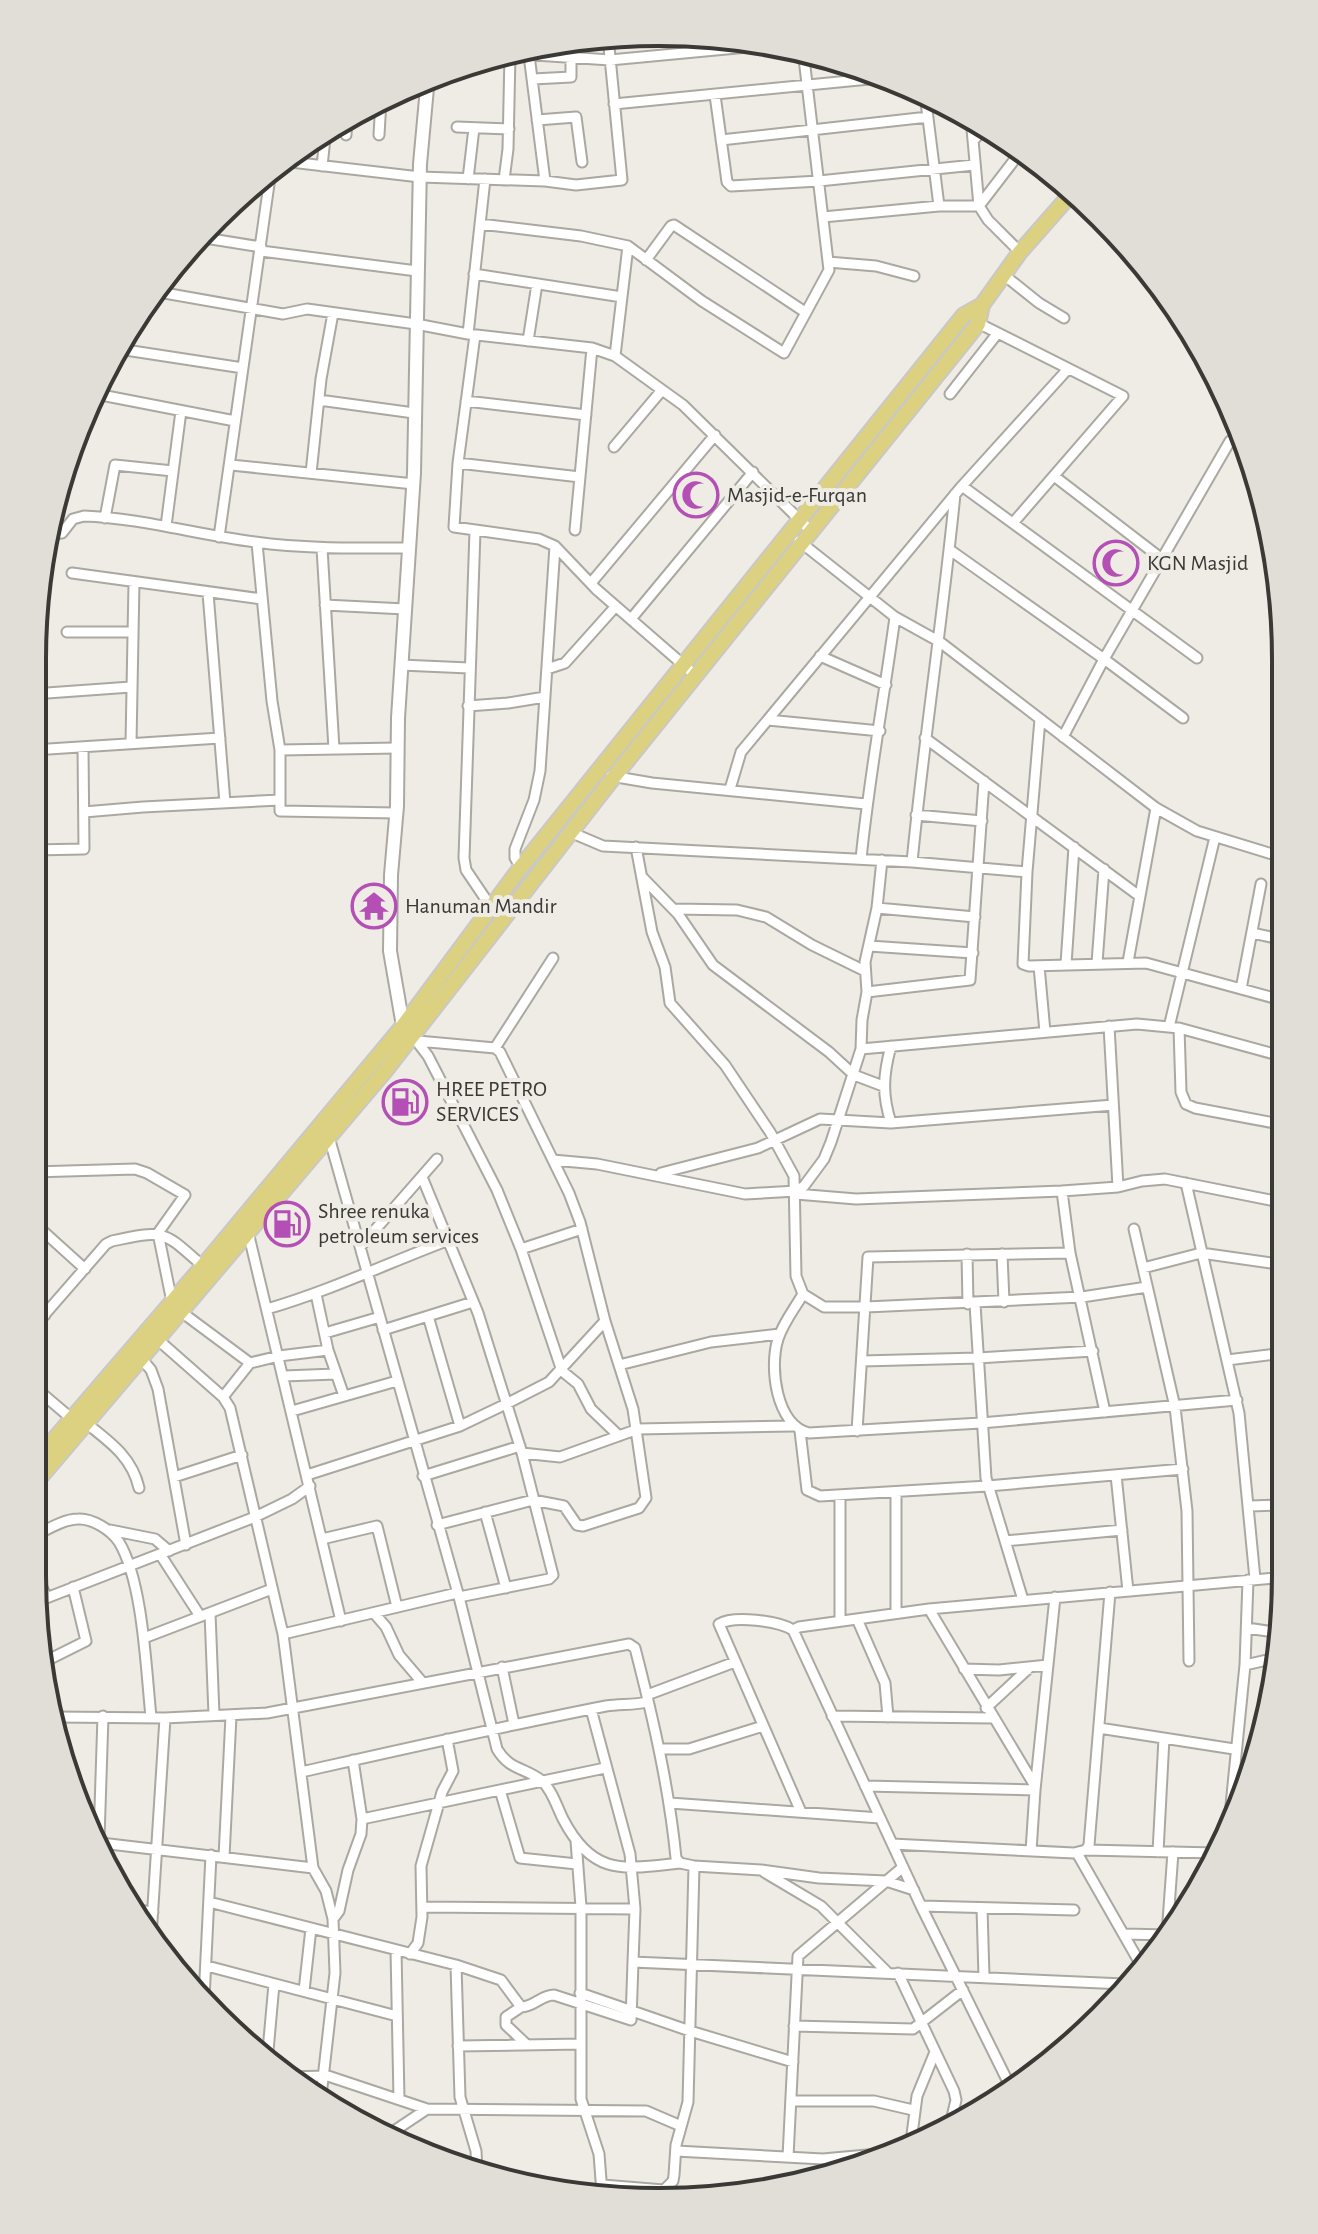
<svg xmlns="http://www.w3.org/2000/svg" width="1318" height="2234" font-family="'Alegreya Sans',sans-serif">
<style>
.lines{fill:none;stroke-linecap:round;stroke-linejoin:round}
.minor-casing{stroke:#aba8a2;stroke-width:13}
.tertiary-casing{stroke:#aba8a2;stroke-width:16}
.primary-casing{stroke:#c8c8c7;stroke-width:18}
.minor{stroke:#fff;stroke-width:9}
.tertiary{stroke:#fff;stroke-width:12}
.primary{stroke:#dcd181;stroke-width:14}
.labels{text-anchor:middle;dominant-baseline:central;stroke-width:8;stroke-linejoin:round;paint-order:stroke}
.poi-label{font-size:22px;fill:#3a3936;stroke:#efebe5;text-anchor:start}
.rim{fill:none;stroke:#3a3936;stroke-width:4}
</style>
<rect width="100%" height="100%" fill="#efebe5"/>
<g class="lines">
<g class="minor-casing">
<path id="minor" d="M506,53L610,60L781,44
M529,55L545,181
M533,79L571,77V58
M925,94L939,206
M715,95L727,182L731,186L819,181L974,165
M614,104L890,77
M971,118L979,206L988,220L1020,252
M537,120L576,117L582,162
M457,127L509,129
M346,135L347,118
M379,135L381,100
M721,140L928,117
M973,141L986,126
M282,161L420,177L545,181L576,185L622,180L608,37
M322,166L326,129
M468,179L474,128
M504,180L508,149L510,54
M823,217L939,206H979L1022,150
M480,224L581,236L628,246L702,301L784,353L829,270L803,50
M199,237L261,247
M261,251L417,271
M646,260L671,226L674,225L805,312
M828,262L876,266L914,276
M474,274L622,297
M1004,275L1039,303L1064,318
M153,291L283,314L307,309L416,324L468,334L592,348L615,356L683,405L810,530
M976,322L1123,396L1013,523
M468,334L485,179
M475,335L458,463L454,527L539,539L555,546L596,589L695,675
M528,341L537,284
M119,349L243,368
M615,356L628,246
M96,394L235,421
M950,394L997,334
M319,400L414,413
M466,401L586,415
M614,447L662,390
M458,463L580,477
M231,465L414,484
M311,473L321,379L333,313
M1054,476L1162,559
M962,486L1197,658
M105,518L115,465L173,471
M166,526L181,411
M575,530L592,348
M475,531L464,858L466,870L491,907
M50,534L62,533L73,519L84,516C141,518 198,535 255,542C306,549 358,548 410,548
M219,537L271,170
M799,541L895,617L940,642L1156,808L1197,831L1285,858
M257,543L272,701L280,750V811L396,813
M322,548L334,749
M950,550L1104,659L1183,718
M72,573L262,599
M591,583L715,435
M208,593L225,803
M325,605L405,609
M631,619L753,472
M67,632H133
M820,656L886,685
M401,665L469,668
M547,669L565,663L616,606
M33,694L131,687
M468,706L508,703L545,697
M1040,719L1027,872L1023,964L1029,966L1146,963L1285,1001
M768,720L880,731
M1063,737L1104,659L1230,441
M925,738L1138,895
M131,743L134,582
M33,750L220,738
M280,750L397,748
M611,776L652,783L866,804
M730,789L741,752L962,486L1067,370
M84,812L143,807L280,800
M916,815L982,821
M570,832L603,846L912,862L1027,872
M636,847L652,932L665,967L670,1003L725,1065L770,1132L794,1176L796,1276L803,1294L824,1307H866L1082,1297L1147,1287
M33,850L84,849L83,747
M861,859C869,778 884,698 895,617
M912,862C924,739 943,617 955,494
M521,867L515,858V849L534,800L540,771L555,546
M643,878L678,914L713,965L829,1052L854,1075L883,1086
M877,908L975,917
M674,909L737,910L766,917L812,945L865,971
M1252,933L1285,940
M869,946L973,953
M1128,962L1156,808
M1097,963L1104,869
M1066,964L1074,847
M1039,966L1045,1032
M1241,989L1261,884
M867,992L970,980L984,781
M1109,1026L1118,1187
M1169,1027L1215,837
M1179,1028L1181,1092L1186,1104L1195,1108L1285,1125
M415,1039L428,1056L497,1190L521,1249L562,1371L578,1384L591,1409L619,1436
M418,1041L495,1048L500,1052L569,1193L580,1222L605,1321L633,1409L646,1498L639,1508L583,1526L577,1525L564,1506L533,1500L437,1525
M495,1048L553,958
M861,1049L1137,1024L1179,1028L1285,1057
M891,1123C882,1095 883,1075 891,1046
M329,1137L459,1597L497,1749C510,1771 525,1767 542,1781C552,1790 557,1807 563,1819C593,1877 624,1869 680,1863
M553,1160L597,1164L745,1194L796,1191L804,1186L824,1159L831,1142L861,1049L862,1020L867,992L865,962L877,908L882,860
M33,1172L135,1169L147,1173L185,1195L158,1233L172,1302
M661,1173L758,1148L820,1119L891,1123L1113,1105
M422,1177L478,1313L522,1453L553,1575L549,1579L459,1597
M1186,1183L1239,1413L1255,1579
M1062,1191L1070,1253L1105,1412
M796,1194L856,1199L1062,1191L1118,1187L1142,1181L1165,1179L1285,1203
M33,1222L85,1269
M1134,1229L1175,1407L1187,1511L1189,1661
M248,1232L341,1621
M360,1247L437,1159
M521,1249L582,1229
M967,1254L968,1304
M1002,1254L1004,1302
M1143,1268L1201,1253L1285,1265
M316,1294L328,1350L344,1396
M803,1294C795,1308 783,1323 778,1339C769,1367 776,1425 809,1433L981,1423L1237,1400
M975,1304L986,1478L1023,1600
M32,1305L45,1315
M267,1309C329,1291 388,1263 449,1240
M180,1311L250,1363L279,1356L328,1350
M428,1316L460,1426
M32,1329L106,1244L112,1241C167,1229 163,1231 205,1268
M383,1330L473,1302
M325,1333L380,1317
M156,1338L223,1397L230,1408L283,1634L313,1868L326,1891L333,1919L335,1973L321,2096
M141,1358L151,1370L158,1389L186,1545
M1227,1360L1285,1353
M862,1361L978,1358L1093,1351
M619,1365L711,1342L780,1334
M284,1376L335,1374
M32,1385L72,1419
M223,1397L250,1363
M292,1411L397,1381
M86,1423C110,1442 132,1457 139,1488
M800,1431L807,1490L820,1496L988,1486L1183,1469
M857,1431L868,1257L1070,1253
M522,1453L560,1457L638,1429L793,1426
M307,1475L460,1426L506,1404L549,1382L605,1321
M1116,1475L1128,1591
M423,1476L520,1446
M174,1477L242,1455
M840,1495V1621
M1250,1506L1285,1505
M485,1512L506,1588
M110,1530L155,1539L169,1551
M32,1537C45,1531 63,1519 78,1519C92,1518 111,1530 119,1542C143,1582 146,1669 151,1717
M322,1539L377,1526L397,1607
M1005,1541L1122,1530
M160,1554L200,1616
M32,1569L47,1597
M36,1602L255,1517L292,1499L310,1486
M929,1609L1035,1786
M210,1613L214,1715
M374,1613L386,1627L399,1655L422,1682
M896,1613V1492
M857,1619L885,1683L888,1717
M1247,1628L1281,1633
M793,1630C779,1621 734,1615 719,1624L801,1812
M283,1634L457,1593
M144,1638L272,1589
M46,1661L86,1641L73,1587
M1245,1665L1276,1658
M502,1667L514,1724
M964,1669L999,1670L1048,1665
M647,1695L735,1662
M986,1708L1029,1668
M591,1709L630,1854L635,1909
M832,1716L992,1718
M55,1717L165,1718L267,1713L629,1644L635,1648C653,1718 669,1787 676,1858L680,1863L694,1866L761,1870L819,1878L886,1881L914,1890
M1099,1728L1234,1749
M659,1749H689L763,1726
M353,1760L362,1819L605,1768
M301,1772C403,1749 504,1726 606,1706C620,1704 634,1705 648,1702
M865,1786L1035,1790L1055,1597
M500,1790L520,1858L577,1864
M670,1803L880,1818
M1229,1825L1245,1665L1248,1580
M99,1839L103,1716
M576,1841L581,1907V2099L599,2154L602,2193
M101,1843L313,1868
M892,1844L1074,1853L1086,1850L1089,1845L1110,1592
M1086,1850L1215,1853
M1031,1851L1035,1790
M1158,1852L1164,1738
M1077,1853L1141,1965
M224,1857L231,1716
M764,1872L821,1906L887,1972
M209,1902L456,1965L501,1980L521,2007C534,2007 541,1995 554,1995L631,2020L633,1962
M921,1906L1074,1910
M423,1907L635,1909L633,1962L1124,1984
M982,1908L984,1977
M137,1910L153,1912
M333,1919L339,1911L348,1870L361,1834L362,1819
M1124,1934L1169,1935
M1167,1935L1173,1852
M151,1937L165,1718
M396,1950L399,2099
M410,1954L418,1943L422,1917L421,1866L442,1792L453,1771L447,1739
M456,1965L460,2097L476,2151L477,2172
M207,1966L397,2016
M898,1973L954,2091L956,2100L951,2121
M304,1991L311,1928
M580,1993L690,2031L793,2062
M204,1999L211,1855
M521,2007L506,2017V2025L527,2045
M794,2026L913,2029L963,1990
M458,2046L581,2044
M267,2062L274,1984
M285,2077L328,2076L427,2109L646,2111L681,2126
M1011,2088L921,1906L793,1630L799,1627L929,1609L1285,1577
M791,2101H874L913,2110
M391,2133L427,2109
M911,2142L917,2096L935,2052
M676,2151L823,2159L889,2153
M788,2157L798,1956L903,1867
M603,2185L664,2190
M662,2201L664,2190L673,2181L674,2175L676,2145L688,2102L694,1866"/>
</g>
<g class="tertiary-casing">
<path id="tertiary" d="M407,1031L403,1026L390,951L391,875L397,806L398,718L414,473L420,164L428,77"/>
</g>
<g class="primary-casing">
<path id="primary" d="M32,1465L203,1266L403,1026L521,867L964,315L982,305L1020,252L1071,194
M32,1487L385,1071L613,778L978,324L982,305"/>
</g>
<use href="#minor" class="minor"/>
<use href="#tertiary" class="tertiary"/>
<use href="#primary" class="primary"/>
</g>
<defs>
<g id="mosque-ring" transform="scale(2.3)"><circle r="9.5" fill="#efebe5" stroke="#b34fb5" stroke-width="1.5"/><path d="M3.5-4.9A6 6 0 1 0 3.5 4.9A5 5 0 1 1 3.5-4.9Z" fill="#b34fb5"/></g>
<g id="temple-ring" transform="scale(2.3)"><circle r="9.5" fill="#efebe5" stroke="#b34fb5" stroke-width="1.5"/><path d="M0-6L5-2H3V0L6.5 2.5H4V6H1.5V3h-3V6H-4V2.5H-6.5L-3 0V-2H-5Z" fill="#b34fb5"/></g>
<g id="fuel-ring" transform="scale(2.3)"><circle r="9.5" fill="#efebe5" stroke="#b34fb5" stroke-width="1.5"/><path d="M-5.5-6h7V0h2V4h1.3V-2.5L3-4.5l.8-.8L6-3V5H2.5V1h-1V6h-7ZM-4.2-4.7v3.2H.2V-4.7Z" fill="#b34fb5"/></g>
</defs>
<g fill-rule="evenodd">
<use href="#mosque-ring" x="696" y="495"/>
<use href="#mosque-ring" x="1116" y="563"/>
<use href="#temple-ring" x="374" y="906"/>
<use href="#fuel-ring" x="405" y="1102"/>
<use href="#fuel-ring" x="287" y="1224"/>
</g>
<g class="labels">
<g class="poi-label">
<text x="727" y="495">Masjid-e-Furqan</text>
<text x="1147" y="563">KGN Masjid</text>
<text x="405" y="906">Hanuman Mandir</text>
<text x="436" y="1089">HREE PETRO<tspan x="436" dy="25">SERVICES</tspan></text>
<text x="318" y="1211">Shree renuka<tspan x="318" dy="25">petroleum services</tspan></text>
</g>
</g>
<path d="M0 0H1318V2234H0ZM659 46H659A613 613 0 0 1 1272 659V1575A613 613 0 0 1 659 2188H659A613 613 0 0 1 46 1575V659A613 613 0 0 1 659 46Z" fill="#e1ddd7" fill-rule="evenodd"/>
<path class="rim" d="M659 46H659A613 613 0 0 1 1272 659V1575A613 613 0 0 1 659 2188H659A613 613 0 0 1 46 1575V659A613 613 0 0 1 659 46Z"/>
</svg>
